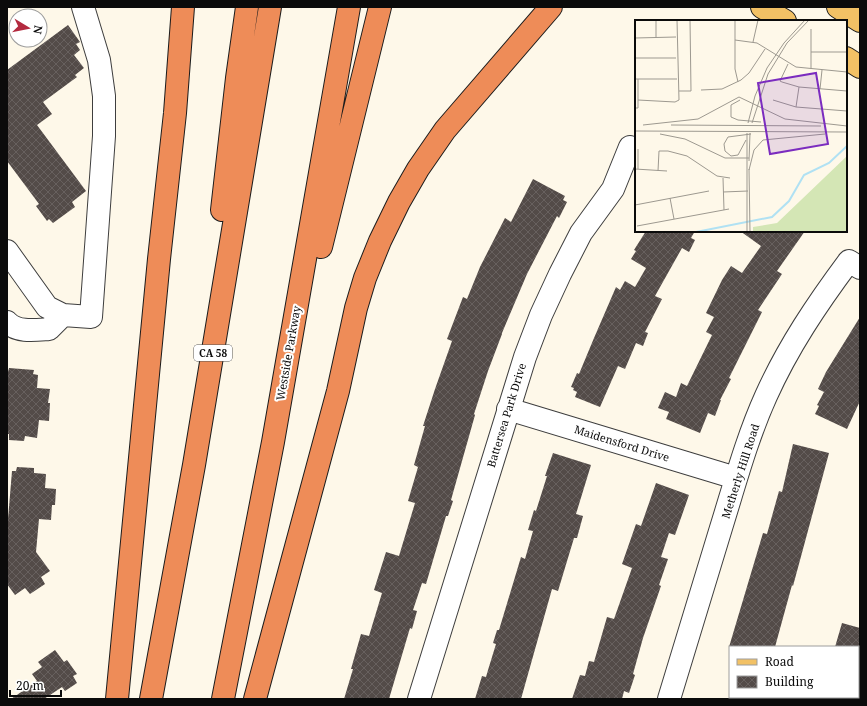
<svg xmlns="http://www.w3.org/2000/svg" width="867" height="706" font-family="'Noto Serif',serif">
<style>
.building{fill:url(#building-cross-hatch)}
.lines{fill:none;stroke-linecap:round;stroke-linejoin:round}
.minor-casing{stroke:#3e3e3e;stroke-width:24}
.major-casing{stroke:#1c1c1c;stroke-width:24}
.highway-casing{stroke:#1c1c1c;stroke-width:24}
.minor{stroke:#fff;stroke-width:22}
.major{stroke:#f2c165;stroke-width:22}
.highway{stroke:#ee8c58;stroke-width:22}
.labels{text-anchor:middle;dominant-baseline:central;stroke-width:4;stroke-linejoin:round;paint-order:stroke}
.shield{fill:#fff;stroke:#545454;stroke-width:1}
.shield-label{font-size:10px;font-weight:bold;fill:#0b0b0b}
.street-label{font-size:11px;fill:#0b0b0b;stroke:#fff}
.inset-river{fill:none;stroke:#b0e1f3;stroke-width:2}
.inset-road{fill:none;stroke:#9d9990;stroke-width:1}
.view{fill:#7b2cbf;fill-opacity:0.15;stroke:#7b2cbf;stroke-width:2}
.inset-edge{fill:none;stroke:#0b0b0b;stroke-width:2}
</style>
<defs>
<pattern id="building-cross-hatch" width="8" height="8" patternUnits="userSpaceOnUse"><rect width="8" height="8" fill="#534b48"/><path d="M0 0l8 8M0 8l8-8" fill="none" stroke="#67605e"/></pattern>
</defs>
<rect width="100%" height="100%" fill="#fef8e9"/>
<path class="building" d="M68,25L80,42L76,44L80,50L74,55L84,68L75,75L77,77L43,102L52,114L37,125L86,191L72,202L75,207L53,223L49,219L47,221L36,206L39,204L7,161V70Z
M533,179L565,196L563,200L567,202L559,218L557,216L527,274L502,333V334L488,371L474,414L475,415L451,500L453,501L448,516H446L426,584L422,583L413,610L417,611L412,629L410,628L389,699H344L353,669H351L361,634L369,636L382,593L374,590L386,552L399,556L415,503L408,501L418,467L414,465L425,426H423L435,389L452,341L447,339L463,297L467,299L480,267L505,218L511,222Z
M646,231H695L691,238L695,240L689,252L682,248L655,296L662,299L645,332L648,333L643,346L636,343L625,369L618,366L600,407L575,397L577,392L573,390L574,388L571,387L577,373L579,374L594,338L616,287L620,290L625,281L635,287L646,268L631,259L636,251L634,250Z
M740,231H805L777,271L782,274L758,310L762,312L729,378L731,379L720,400H721L715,416L708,413L700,433L666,419L669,412L658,408L665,392L676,397L681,383L687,386L712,335L706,332L714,317L706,313L722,280L731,266L742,273L761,246Z
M860,317V401L847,429L815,414L819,406L817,405L824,392L818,389L826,372Z
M9,368L34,370L33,374L38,375L37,388L50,389L48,403H50L49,421L39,420L37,438L25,436L24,441L9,440V434H7V372H8Z
M793,444L829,453L793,586L792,585L775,647H729L763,533L767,534L779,491L782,492Z
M553,453L591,465L576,514L583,516L577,538H574L558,591L552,589L521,699H475L482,676L486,677L488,670L496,644L493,643L497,630H499L521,557L525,559L533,531L528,530L534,510L536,511L547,476H545Z
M17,467L34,468V473L46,474L45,488L56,489L55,505H52L51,520L39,519L36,552L50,571L41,577L45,584L30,594L25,588L15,595L7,584V518L8,519L12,471H16Z
M656,483L689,495L675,535L669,533L661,557L668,559L659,585L661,586L643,638L633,674L635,675L629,693L624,691L622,699H572L580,675L585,676L589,661L594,662L607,617L614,619L632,568L622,564L636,524L641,526Z
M842,623L860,628V647H835Z
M55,650L64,662L67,660L77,674L73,676L77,683L65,691L62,687L44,699H11L37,681L32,674L42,667L38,662Z"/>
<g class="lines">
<g class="minor-casing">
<path id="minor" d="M7,251L47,307L63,315L91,317L104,136V96L99,60L83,7
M7,322C17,333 36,330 49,329L63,315
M508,409L736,478
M419,699L525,357L541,315L560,274L581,233L613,189L630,147
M669,699C686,642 704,585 721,528C735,483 747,438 766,396C788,347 817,304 849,261L860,268"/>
</g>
<g class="major-casing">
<path id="major" d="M762,7L785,21
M838,7L860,21
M846,58L860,67"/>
</g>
<g class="highway-casing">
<path id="highway" d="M222,210L237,78L247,7
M321,247L380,7
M117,699L159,259L175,113L183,7
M151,699L194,465L270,7
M223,699L273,442L349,7
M255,699L338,391L356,308L365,278L380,241L399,202L418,169L445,130L551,7"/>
</g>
<use href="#minor" class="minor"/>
<use href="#major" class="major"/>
<use href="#highway" class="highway"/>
</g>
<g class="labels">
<rect class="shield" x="194" y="345" width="38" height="16" rx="3"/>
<g class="shield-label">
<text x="213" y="353">CA 58</text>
</g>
<g class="street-label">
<text transform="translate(288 353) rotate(-80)">Westside Parkway</text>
<text transform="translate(506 415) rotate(-73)">Battersea Park Drive</text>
<text transform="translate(622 443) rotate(17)">Maidensford Drive</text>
<text transform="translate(740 471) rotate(-72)">Metherly Hill Road</text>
</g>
</g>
<g transform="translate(635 20)">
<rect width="212" height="212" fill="#fef8e9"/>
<path d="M212,136V212H118V207L142,203Z" fill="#d4e6b5"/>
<path class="inset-river" d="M61,212L137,197L154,181L169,155L194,143L212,126"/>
<path class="inset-road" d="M100,0V49L103,62M0,18L41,17M21,18V0M100,20L122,23L161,47L212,52M118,22L123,0M176,32H212M0,38H41M153,44L145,61L147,62L164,67L212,71M176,49V9M0,59H42M185,69L187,50M66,70L87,69L106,60L114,53L130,29M44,71H56L55,0M3,80L40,82L44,80L42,0M105,80L96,85V97L103,100L126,102M138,80L161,87L212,91M161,87L164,67M0,88H3V59M113,103L120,76L132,48L149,23L170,0M117,103L133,54L152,23L174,0M8,105L63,99L104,77L150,99L212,106M36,105L186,106M0,111L212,112M112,113V212M25,114L50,119L90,138H114M111,120L103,135L96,136L90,131L89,124L93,117L116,114M114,141L115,113M0,149L32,151M3,149V129M114,149L115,212M114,150L119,130L128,120L190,114M23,151L24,131H33L52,136L82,156L95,158M88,158L89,190M88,172L113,171M35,178L39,199M0,185L74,171M2,206L94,189"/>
<path class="view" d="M181,53L193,124L135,134L123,63Z"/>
<rect width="212" height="212" class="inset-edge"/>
</g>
<rect width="867" height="706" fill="none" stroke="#0b0b0b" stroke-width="16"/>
<rect x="729" y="646" width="130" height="52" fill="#ffffff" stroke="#9d9d9d"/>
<rect x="737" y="659" width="20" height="6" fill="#f2c165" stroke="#9d9d9d"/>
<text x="765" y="666" font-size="12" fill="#0b0b0b">Road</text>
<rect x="737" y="676" width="20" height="12" fill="url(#building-cross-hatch)" stroke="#9d9d9d"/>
<text x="765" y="686" font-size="12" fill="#0b0b0b">Building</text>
<g transform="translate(28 28) rotate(100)"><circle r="19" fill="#ffffff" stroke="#9d9d9d"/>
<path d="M0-3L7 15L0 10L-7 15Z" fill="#b32a3f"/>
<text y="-6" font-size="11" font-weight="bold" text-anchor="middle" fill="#0b0b0b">N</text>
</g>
<path d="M10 690v6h51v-6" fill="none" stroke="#0b0b0b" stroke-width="2"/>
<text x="16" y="690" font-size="12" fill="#0b0b0b" stroke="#ffffff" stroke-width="3" paint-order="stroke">20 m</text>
</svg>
